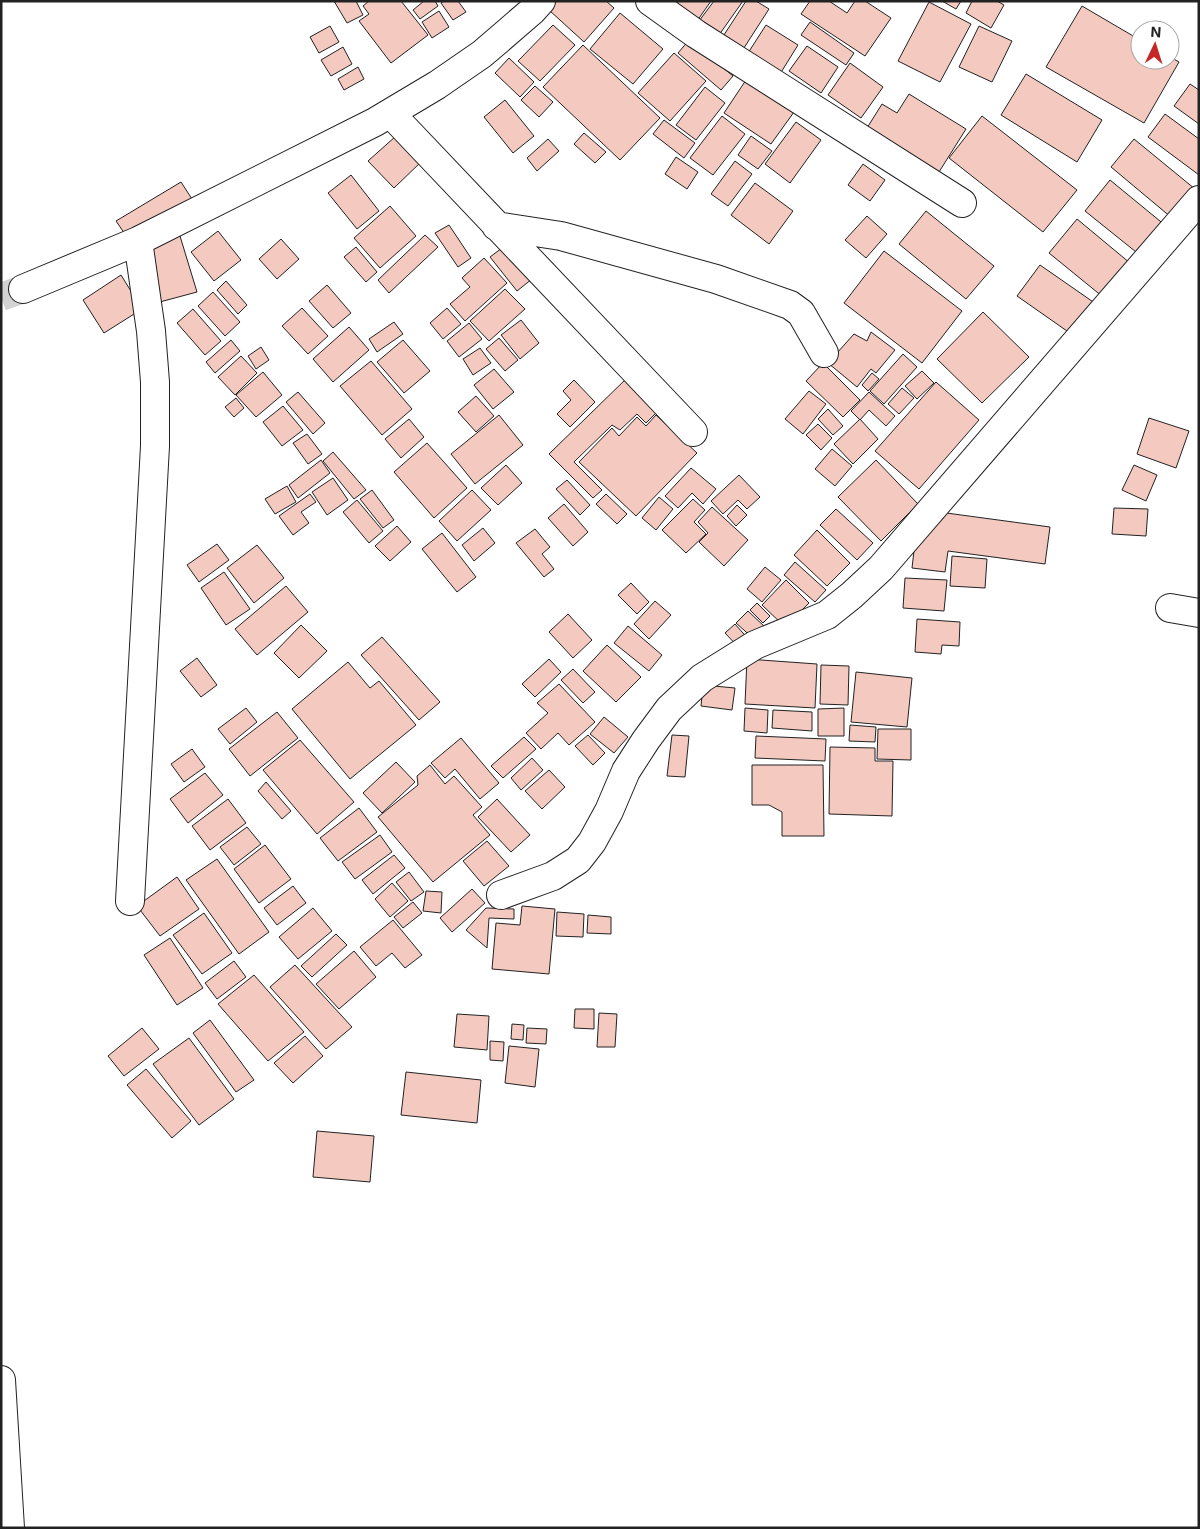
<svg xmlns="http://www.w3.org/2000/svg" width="1200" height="1529" font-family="Inter,sans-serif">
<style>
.building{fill:#f3c9c0;stroke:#222}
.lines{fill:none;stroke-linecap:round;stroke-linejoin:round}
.minor-tunnel{stroke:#d3d3d3;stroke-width:28;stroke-dasharray:28 14;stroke-linecap:butt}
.minor-casing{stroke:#222;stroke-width:30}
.highway-casing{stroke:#222;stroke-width:30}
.minor{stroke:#fff;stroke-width:28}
.highway{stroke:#fff;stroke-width:28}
</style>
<rect width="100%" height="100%" fill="#fff"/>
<path class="building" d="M334,1H356L363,15L347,23Z
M369,1H401L428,35L391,63L359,21L369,14L363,6Z
M424,1H435L438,6L420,19L413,10Z
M444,1H458L466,12L453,20L441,3Z
M557,1H606L614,8L584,42L549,10Z
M678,1H711L697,21L675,5Z
M714,1H743L719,35L699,21Z
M746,1H756L769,9L742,51L722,38Z
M810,1H829L847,13L855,1H865L891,18L865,56L801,14Z
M942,1H961L956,9Z
M972,1H997L1004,5L991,28L966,13Z
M929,2L971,24L940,82L898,61Z
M1082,6L1140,40V60H1170V57L1179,62L1144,123L1046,67Z
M439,11L449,27L432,38L422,22Z
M620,13L663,49L633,84L590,49Z
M810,22L854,53L846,65L801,35Z
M553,25L575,45L540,81L518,61Z
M766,25L798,45L780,74L748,53Z
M330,26L339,42L319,53L310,37Z
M979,26L1012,41L992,82L959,67Z
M689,40L733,76L721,90L678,53Z
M583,45L660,118L620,160L543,87Z
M807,46L838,67L821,93L789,71Z
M343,47L352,64L331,76L321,60Z
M674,53L706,81L670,121L638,93Z
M509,58L534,82L520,97L495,73Z
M850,63L883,87L861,118L828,95Z
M358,67L364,79L344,90L338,79Z
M1026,74L1102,120L1077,162L1001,115Z
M746,80L794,112L771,144L724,113Z
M1190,84L1199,90V124L1174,106Z
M535,86L553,102L539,117L521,100Z
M705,87L725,103L696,140L676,125Z
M909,94L966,129L939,172L867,128L882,104L897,113Z
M505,100L534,136L513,153L484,117Z
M1165,114L1199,139V175L1148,137Z
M722,116L745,134L713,175L690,158Z
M982,116L1077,190L1043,232L949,158Z
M664,120L695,143L684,158L653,134Z
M796,122L821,140L790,183L765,164Z
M584,133L606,152L595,163L574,144Z
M396,136L421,162L394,188L368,161Z
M751,136L772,151L758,169L738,155Z
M548,139L559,151L537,171L527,158Z
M1134,139L1195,189L1172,218L1111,167Z
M676,157L698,172L687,189L665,174Z
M735,161L752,174L728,206L711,194Z
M863,164L885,180L870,201L848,185Z
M351,175L379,211L357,229L328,193Z
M1110,180L1166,226L1141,256L1085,211Z
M181,182L192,199L127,237L116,221Z
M755,183L793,211L769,244L731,215Z
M390,206L416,236L380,268L354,238Z
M926,211L994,266L966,299L899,244Z
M867,216L887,234L866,258L845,240Z
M1077,219L1130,263L1103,297L1049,253Z
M449,225L471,258L458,267L435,233Z
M218,231L241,260L214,281L191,252Z
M425,235L438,247L389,293L378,280Z
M180,236L197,292L156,303L139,247Z
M281,239L299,259L277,279L259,259Z
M506,245L532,279L517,291L490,257Z
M356,247L377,272L366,282L344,257Z
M884,251L962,311L922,363L844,303Z
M484,258L507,283L465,321L450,304L470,287L462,278Z
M1040,265L1099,306L1077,338L1017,296Z
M121,275L142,309L104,333L83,300Z
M226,281L247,305L238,314L217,290Z
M327,285L351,313L333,328L309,301Z
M505,289L525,309L489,341L470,321Z
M213,292L240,322L225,336L198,306Z
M302,308L328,336L308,354L282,326Z
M447,308L461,324L443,339L430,323Z
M193,309L221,341L205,355L177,323Z
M983,312L1029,357L982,403L937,359Z
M521,320L539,343L520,359L501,335Z
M394,322L403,334L377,352L369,339Z
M469,323L482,339L459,357L447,341Z
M349,327L369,350L333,382L313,359Z
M871,332L895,350L876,373L871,369L857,387L828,363L854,334L867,341Z
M499,338L518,360L505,371L486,349Z
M231,340L240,351L215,373L206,362Z
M403,340L430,371L404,393L377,362Z
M261,347L269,360L256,369L248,356Z
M480,348L491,363L473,375L463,359Z
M903,354L917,367L884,404L870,391Z
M241,356L257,373L235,395L218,377Z
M371,361L412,409L382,435L340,386Z
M823,363L860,400L843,417L806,381Z
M494,369L514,392L493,409L474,385Z
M922,371L934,383L917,399L905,386Z
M263,372L282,395L256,417L236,395Z
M872,373L879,379L868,391L862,385Z
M628,377L660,409L646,423L637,414L620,430L612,425L574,462L602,490L593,498L549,454Z
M574,380L595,402L570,427L557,414L571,400L563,391Z
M936,382L979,420L919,489L875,451Z
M902,388L914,398L899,414L888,404Z
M809,391L826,404L803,434L785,419Z
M298,392L325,423L313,434L286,402Z
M869,392L895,416L886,426L869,410L860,420L851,411Z
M476,396L494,416L476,432L458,412Z
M236,398L244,408L234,417L225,407Z
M283,406L303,430L282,446L263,422Z
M828,409L843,426L833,435L818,419Z
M499,415L523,445L475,484L451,454Z
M656,415L697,453L636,516L579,462L612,428L619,436L637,417L646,426Z
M1149,418L1189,431L1176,468L1137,454Z
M409,419L424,437L401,458L385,439Z
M860,419L878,439L853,464L834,444Z
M818,424L832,438L821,450L806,435Z
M307,434L322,454L308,464L293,443Z
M427,443L467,488L434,518L394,472Z
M832,449L852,466L835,486L815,469Z
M333,452L366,490L354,499L323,461Z
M321,460L330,473L298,498L289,485Z
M876,460L918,504L881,541L838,497Z
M506,465L522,483L498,505L481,488Z
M1134,465L1157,475L1146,501L1122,490Z
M691,468L716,489L703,504L692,493L678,508L665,496Z
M739,475L760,497L747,509L738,500L723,514L711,501Z
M333,478L348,500L327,515L312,492Z
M567,480L590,505L580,515L556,489Z
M287,486L296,502L275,514L265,499Z
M372,490L394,520L383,528L360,499Z
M472,490L491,510L457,541L439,521Z
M310,494L316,502L301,512L309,523L293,535L279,516Z
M606,494L627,514L617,524L596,504Z
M659,497L673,509L656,530L642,518Z
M693,499L705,510L694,522L706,534L686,553L662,530Z
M357,500L383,531L369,543L343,512Z
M564,504L588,532L573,546L548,518Z
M737,505L747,515L736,526L727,516Z
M712,507L748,540L724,566L699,542L708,533L698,522Z
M1114,508L1148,509L1146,536L1112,534Z
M836,509L873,543L857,560L820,525Z
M939,512L1050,527L1045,564L948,551L945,572L912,568L915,542Z
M397,526L411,542L390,561L375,546Z
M483,528L495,543L474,561L462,545Z
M535,529L550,547L542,554L554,569L544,577L516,543Z
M817,530L850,563L827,586L794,555Z
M442,533L476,577L457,592L422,549Z
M217,544L229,560L199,582L187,565Z
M257,545L284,578L254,603L227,568Z
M952,556L987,559L985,588L950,586Z
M795,562L826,590L815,602L784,575Z
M765,567L781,580L762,602L747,589Z
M224,572L250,609L226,625L201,588Z
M905,578L947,580L944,611L903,608Z
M786,580L809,603L785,627L762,605Z
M631,583L649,602L637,614L618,595Z
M286,586L308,612L257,655L235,629Z
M655,601L671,615L649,639L634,624Z
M757,603L770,616L763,623L750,610Z
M748,611L765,627L754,639L736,623Z
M568,614L592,640L573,658L549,632Z
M917,619L960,622L959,646L942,645L941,654L915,652Z
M735,624L750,641L741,650L725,633Z
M301,625L327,651L299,678L274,653Z
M628,626L662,655L649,671L614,643Z
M382,637L440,702L419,720L361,655Z
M607,645L641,677L616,702L583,671Z
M197,658L217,685L201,697L180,671Z
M549,659L561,672L535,697L522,684Z
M747,659L817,664L815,708L745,704Z
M348,662L370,688L379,681L416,725L350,779L292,709Z
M821,665L849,666L848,705L820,704Z
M573,669L595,692L583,703L561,680Z
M856,672L912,678L907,727L851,722Z
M559,684L595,722L569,745L558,733L541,749L526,733L548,713L537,703Z
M703,685L735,688L732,710L701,706Z
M246,708L257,722L230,744L218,729Z
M745,708L768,710L767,733L744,731Z
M844,708V736H818V709Z
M773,710L812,712V731L772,728Z
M277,712L298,738L250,776L229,749Z
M604,717L628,737L614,753L590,734Z
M850,725L876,727L875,742L849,741Z
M878,729H911V760L877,759Z
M588,735L605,753L593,765L575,746Z
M672,735L689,736L685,777L667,776Z
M756,736L826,739L825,761L755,758Z
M524,737L536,749L503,778L491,766Z
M461,738L499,783L480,799L455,769L445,778L431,763Z
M300,740L354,802L317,834L263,770Z
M830,747L875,748V761H893L892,816L829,814Z
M192,749L205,767L184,782L171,764Z
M532,758L543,770L521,790L511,778Z
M396,762L415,782L382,813L363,793Z
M430,765L445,784L454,776L482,807L473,815L490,835L433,882L378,817L418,785L417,776Z
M752,765H823L824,836H782V812L769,805H752Z
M549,770L565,787L542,809L525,791Z
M205,773L223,795L188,823L170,799Z
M266,782L291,811L282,819L258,791Z
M228,799L246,823L210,850L192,826Z
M497,799L530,835L511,852L478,817Z
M359,808L377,832L338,861L320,838Z
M247,827L261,844L234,865L220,847Z
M380,835L392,852L355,879L342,862Z
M487,841L509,866L484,886L463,861Z
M265,845L291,879L259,903L234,869Z
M394,855L405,868L373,894L362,880Z
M217,859L269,932L239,954L186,880Z
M409,872L424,892L411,901L396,882Z
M177,877L199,909L160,936L137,906Z
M392,883L408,901L390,917L375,899Z
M293,886L306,903L277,925L264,908Z
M472,889L485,903L452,932L440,918Z
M426,891L442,892L441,913L423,911Z
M413,902L422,913L403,928L394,917Z
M522,906L555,909L549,974L492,969L496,923L520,925Z
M313,908L332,931L298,959L279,937Z
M486,908L514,909V919L489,918L487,948L466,930Z
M557,912L584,914L583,937L556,936Z
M204,913L232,953L202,974L173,935Z
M588,915L611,917V934L587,933Z
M393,920L422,955L405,968L392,953L376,966L360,947Z
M336,934L347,945L312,977L301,966Z
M170,938L203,988L177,1005L144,955Z
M354,951L376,977L339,1009L316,984Z
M234,961L246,977L217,999L205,983Z
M295,965L352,1027L326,1049L270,987Z
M254,975L304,1032L268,1061L218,1004Z
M575,1009H594V1029L574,1028Z
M599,1013L617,1014L615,1047H597Z
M457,1014L489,1016L487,1050L454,1047Z
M210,1020L254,1080L236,1092L193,1033Z
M512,1024L524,1025L523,1040L511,1039Z
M142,1028L159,1049L124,1076L108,1056Z
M527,1028L547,1029L546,1044L526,1043Z
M305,1036L323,1056L293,1083L274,1063Z
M189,1038L234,1099L199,1125L153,1064Z
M490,1041L504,1042L503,1061L490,1060Z
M509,1046L539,1049L535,1087L505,1083Z
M146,1069L191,1121L172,1138L127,1085Z
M406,1072L481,1080L477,1123L401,1115Z
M317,1131L374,1136L370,1182L313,1177Z"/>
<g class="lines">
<path class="minor-tunnel" d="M1,297L23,289"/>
<g class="minor-casing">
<path id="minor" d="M650,1L696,34L962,203
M390,113L693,432
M496,226L561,236L716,279L790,305L801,313L824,353
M23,289L138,241L375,122L437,85L482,54L532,11L541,1
M1170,608L1199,613
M501,895L553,876L578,860L592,842L609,811L626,771L646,740L669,709L702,678L755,645L827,615L852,595L881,568L1199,200
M130,901L155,446V382L151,331L138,241"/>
</g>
<g class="highway-casing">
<path id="highway" d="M1,1380L10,1528"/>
</g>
<use href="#minor" class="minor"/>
<use href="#highway" class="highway"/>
</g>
<rect width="1200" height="1529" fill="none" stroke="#222222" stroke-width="5"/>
<g transform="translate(1155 45) rotate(4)"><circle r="24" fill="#ffffff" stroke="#a7a7a7"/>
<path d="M0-4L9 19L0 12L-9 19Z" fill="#c62828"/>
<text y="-8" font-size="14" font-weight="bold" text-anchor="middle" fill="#222222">N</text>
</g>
</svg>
